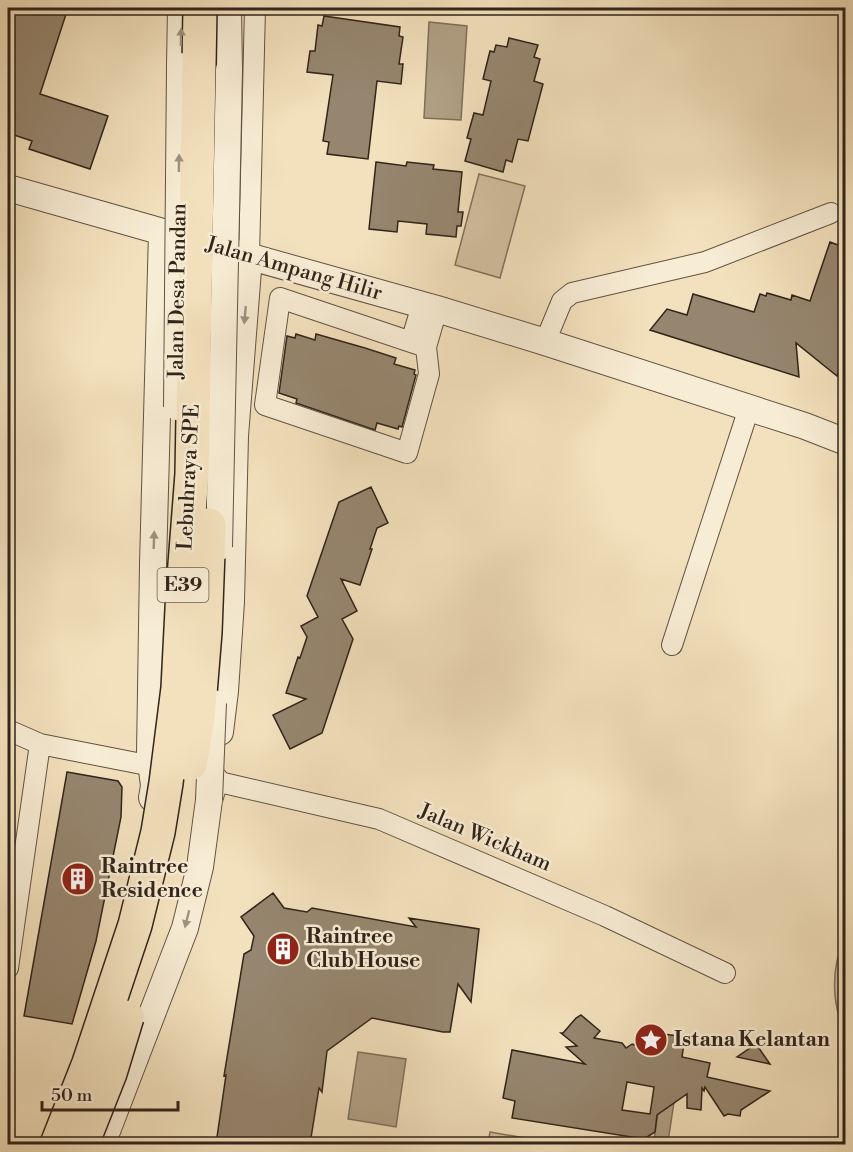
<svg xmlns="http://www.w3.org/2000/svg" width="853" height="1152" font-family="'Libre Bodoni',serif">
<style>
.green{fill:#d2c1a1;stroke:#82725e;stroke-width:1.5}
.water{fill:#b1a186;stroke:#7e6f5b;stroke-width:1.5}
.building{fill:#96866f;stroke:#31241b;stroke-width:1.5;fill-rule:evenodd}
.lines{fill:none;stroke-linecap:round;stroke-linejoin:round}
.minor-casing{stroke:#625344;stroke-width:22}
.tertiary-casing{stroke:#625344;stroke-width:28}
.minor{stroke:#f7ecd4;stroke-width:20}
.tertiary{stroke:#f7ecd4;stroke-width:26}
.tertiary-bridge-casing{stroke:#625344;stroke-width:28;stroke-linecap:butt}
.motorway-bridge-casing{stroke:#31241b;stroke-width:36;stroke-linecap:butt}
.tertiary-bridge{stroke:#f7ecd4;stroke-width:26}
.motorway-bridge{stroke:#f3e1bd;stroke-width:33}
.oneway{fill:#9e9281}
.labels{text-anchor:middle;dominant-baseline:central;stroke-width:5;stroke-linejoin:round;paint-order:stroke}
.shield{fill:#f7ecd4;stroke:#6c6052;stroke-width:1.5}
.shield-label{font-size:20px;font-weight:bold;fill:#31241b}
.street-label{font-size:21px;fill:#31241b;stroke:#f7ecd4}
.poi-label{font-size:21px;font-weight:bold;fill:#31241b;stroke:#f7ecd4;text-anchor:start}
</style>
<rect width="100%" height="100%" fill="#f3e1bd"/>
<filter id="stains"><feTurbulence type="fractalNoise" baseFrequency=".00333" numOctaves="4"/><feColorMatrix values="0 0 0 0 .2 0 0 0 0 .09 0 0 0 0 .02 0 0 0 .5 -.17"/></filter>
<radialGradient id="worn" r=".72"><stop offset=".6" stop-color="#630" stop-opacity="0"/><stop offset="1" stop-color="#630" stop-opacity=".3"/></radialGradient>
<path class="green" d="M479,174L525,186L500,278L455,265Z
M845,938V1031C831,1003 831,967 845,938Z
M490,1132L560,1144H488Z"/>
<path class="water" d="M429,22L467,26L461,120L424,118Z
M358,1052L406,1059L396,1127L348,1119Z
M660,1100L674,1102L668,1142L654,1140Z"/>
<path class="building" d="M8,8H68L40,94L108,116L90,169L29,149L32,141L8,133Z
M324,16L400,27L399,36L403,37L399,64H403L401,84L377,81L368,159L327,154L329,142L323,141L333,75L307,72L310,51H315L318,25L322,26Z
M509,38L538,45L534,57L540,59L534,81L543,84L528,141L518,139L512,162L506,160L503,172L465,161L471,139L467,138L474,113L483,115L491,81L483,79L490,51L494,52L496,45L507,47Z
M376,162L406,166L407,162L434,165L433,169L462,172L458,212H463L461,226H457L456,237L426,234L427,224L398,221L397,232L369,229Z
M830,242L846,248V350L837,376L796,343L799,377L650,330L667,309L687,315L693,294L754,312L760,294L766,296L767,293L791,300L792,295L810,301Z
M296,334L315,340L316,334L365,348L396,358L394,364L415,370L414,374L416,375L402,427L399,426L398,429L377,423L375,430L296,403L297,399L279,393L287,336L295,338Z
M371,487L388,523L377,528L370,549H372L360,585L341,579L357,611L342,619L353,639L322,733L290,749L273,715L306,699L286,693L298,657L300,658L307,637L301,626L318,617L307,596L339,502Z
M67,772L118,781L122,787L121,817L96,941L72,1024L24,1016Z
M273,893L284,908L307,912L312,908L416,927L409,918L479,929L471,1002L458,984L450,1032H443L372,1018L327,1051L322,1092L319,1088L310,1144H216L226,1075L224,1076L244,954L251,950L254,936L241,917Z
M581,1015L600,1031L594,1038L622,1043L626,1048L632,1044L634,1045L635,1042L649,1032L685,1037L682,1057L710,1063L707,1077L770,1091L741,1110L740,1116L728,1114L724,1116L705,1087L704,1091L702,1088L701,1110L687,1108V1094L657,1115L655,1132L644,1139L512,1118L515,1101L503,1098L512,1050L585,1064L566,1047L577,1046L561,1033H563L576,1018ZM627,1082L654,1087L650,1114L622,1110Z
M756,1044L770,1064L737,1057Z"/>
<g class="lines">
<g class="minor-casing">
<path id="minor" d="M249,257L255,8
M280,298L426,347L429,374L407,453L265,405Z
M411,342L422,305
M545,342L562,301L572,293L705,262L831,213
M426,347L437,309
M672,645L749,408
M8,730L40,744L152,766
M215,781L379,819L605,916L725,973
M8,968L40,744"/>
</g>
<g class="tertiary-casing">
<path id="tertiary" d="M228,8L229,70
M180,66L181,8
M8,188L177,236
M233,252L437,309L545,342L805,426L846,442
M220,732L225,691L231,602L235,436L249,257
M152,798L154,786L150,753L153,564L162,232
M102,1144L185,928L200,867L209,800L215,780"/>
</g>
<use href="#minor" class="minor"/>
<use href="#tertiary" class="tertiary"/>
<g class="tertiary-bridge-casing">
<path id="tertiary-bridge" d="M177,407L180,66
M219,547L229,70
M209,800L213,703"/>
</g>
<g class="motorway-bridge-casing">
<path id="motorway-bridge" d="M190,764L198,718L205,632L209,525
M57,1144L89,1063L135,925L158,832L166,783L178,688L183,590L192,474L200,8
M82,1144L110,1073L127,1017"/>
</g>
<use href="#tertiary-bridge" class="tertiary-bridge"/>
<use href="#motorway-bridge" class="motorway-bridge"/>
</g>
<defs><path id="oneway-solid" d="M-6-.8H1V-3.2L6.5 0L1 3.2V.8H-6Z" transform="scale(1.5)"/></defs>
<g class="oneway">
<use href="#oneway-solid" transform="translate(181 37) rotate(-89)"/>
<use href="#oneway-solid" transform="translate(179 163) rotate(-89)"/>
<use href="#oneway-solid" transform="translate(245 315) rotate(95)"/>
<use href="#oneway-solid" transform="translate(154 540) rotate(-88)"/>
<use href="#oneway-solid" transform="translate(187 919) rotate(104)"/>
</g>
<defs>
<g id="building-disc" transform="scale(1.725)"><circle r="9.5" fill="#8f2418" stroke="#f7ecd4"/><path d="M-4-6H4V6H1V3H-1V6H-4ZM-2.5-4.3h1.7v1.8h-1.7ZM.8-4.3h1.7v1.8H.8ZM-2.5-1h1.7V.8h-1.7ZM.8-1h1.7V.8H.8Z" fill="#fff"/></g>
<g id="sight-disc" transform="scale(1.725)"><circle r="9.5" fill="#8f2418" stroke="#f7ecd4"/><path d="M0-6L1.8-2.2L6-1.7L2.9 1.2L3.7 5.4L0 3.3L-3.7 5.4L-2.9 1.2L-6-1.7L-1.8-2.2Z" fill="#fff"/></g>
</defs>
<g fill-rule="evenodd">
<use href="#building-disc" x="78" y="879"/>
<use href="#building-disc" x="283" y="949"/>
<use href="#sight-disc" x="651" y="1040"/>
</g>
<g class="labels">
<rect class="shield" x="157.5" y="568" width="51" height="34" rx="4.5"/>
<g class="shield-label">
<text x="183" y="585">E39</text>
</g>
<g class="street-label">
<text transform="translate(294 269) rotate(16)">Jalan Ampang Hilir</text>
<text transform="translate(178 291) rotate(-89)">Jalan Desa Pandan</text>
<text transform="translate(189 477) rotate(-87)">Lebuhraya SPE</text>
<text transform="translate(485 838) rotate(23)">Jalan Wickham</text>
</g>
<g class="poi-label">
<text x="101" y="867">Raintree<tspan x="101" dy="24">Residence</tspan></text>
<text x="306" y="937">Raintree<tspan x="306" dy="24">Club House</tspan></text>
<text x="674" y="1040">Istana Kelantan</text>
</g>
</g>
<rect width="853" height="1152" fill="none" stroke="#f3e1bd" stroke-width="30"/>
<rect x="9" y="9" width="835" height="1134" fill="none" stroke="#31241b" stroke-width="3"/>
<rect x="15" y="15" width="823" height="1122" fill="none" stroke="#31241b" stroke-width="1.5"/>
<path d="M42 1101v9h136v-9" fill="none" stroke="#31241b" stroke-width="3"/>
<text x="51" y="1101" font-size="18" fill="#31241b" stroke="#f7ecd4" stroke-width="4.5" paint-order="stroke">50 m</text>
<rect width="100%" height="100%" filter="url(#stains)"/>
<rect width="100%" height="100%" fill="url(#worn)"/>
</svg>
